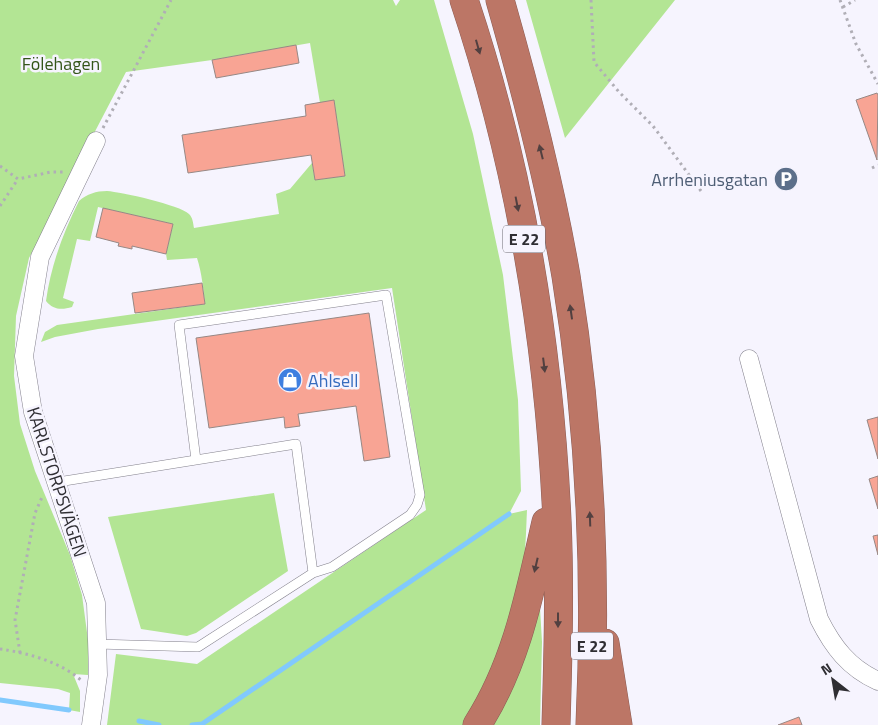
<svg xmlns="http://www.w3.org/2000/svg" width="878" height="725" font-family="'Titillium Web',sans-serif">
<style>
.green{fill:#b3e594}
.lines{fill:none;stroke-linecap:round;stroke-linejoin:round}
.stream{stroke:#81c9fd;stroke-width:5}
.building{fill:#f8a494;stroke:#968885}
.lane-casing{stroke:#83818c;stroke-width:10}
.street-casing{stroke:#83818c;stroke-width:19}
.highway-casing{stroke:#8b5d54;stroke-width:29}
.path{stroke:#b0aeb6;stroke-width:3;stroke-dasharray:2.5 4;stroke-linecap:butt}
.lane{stroke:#fff;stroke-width:9}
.street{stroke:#fff;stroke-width:18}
.highway{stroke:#bc7666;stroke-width:28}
.oneway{fill:#524040}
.labels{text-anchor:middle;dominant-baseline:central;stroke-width:5;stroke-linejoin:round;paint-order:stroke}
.shield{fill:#f6f4fe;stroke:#6b6970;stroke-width:1}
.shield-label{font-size:16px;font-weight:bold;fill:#2f2e33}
.park-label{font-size:18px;fill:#335418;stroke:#f6f4fe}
.service-label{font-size:18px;fill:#4e5e75;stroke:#f6f4fe;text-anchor:end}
.shop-label{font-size:18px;fill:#366cbe;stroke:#f6f4fe;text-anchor:start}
.street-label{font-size:18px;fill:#2f2e33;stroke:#f6f4fe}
</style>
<rect width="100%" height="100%" fill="#f6f4fe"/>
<path class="green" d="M0,0H393L396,6L400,0H434L473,134L503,275L518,400L521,491L509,514L527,510C526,530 526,552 522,572C513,624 492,681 463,725H107L116,654L197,664L426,510L392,288L98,329L55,337L41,342L45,332L57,325L205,304C203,287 202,274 197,258L167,260L166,254L173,224L98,207L90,241L77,239L63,298L74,302L72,307C62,310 53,310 46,301C51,265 63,233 79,201C87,194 96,191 107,191C121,192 180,205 189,214C193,218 193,223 194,228L279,214L276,194L290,189L312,163L315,180L345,176L334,101L320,103L310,43L212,60L126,72L29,258L16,316L14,376L20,424L35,471L70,555L82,595L88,640V675L73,674L80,691V712L69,710L70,693L58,689L0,683Z
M526,0H675L565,138Z
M274,493L288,571L196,633L187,636L141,629L108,517Z
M540,608L542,642L540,725H491C514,686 527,651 540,608Z"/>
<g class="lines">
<path class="stream" d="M0,700L69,710
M139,721L159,725
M192,725L202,724L509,514"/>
</g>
<path class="building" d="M296,45L299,63L216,78L212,60Z
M877,93L878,95L877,160L856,100Z
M334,100L345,176L315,180L311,155L188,173L182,135L306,116L305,105Z
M103,208L173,224L166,254L132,246V249L118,246L119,243L96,237Z
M202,283L205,304L135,313L132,293Z
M369,313L390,457L364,461L356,406L298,414L300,426L285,428L284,417L209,428L196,338Z
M878,417V459L867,420Z
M878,476V509L869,479Z
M878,535V555L873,536Z
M799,717L802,725H778Z"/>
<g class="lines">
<g class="lane-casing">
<path id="lane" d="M196,460L179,325L386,295L420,495L417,505L410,515L332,567L313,573
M58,482L296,444L313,573L198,647L97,644"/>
</g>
<g class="street-casing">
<path id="street" d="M749,359L819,619C833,647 849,668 878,681
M91,725L98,675L96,603L33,412L24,356L40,257L96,141"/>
</g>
<g class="highway-casing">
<path id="highway" d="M464,0C520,167 549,345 557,520C560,588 558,657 556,725
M500,0C526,91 550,183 566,276C590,424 597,575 590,725
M605,643L618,725
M477,725C517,663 530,592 546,522"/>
</g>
<path class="path" d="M591,0L594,62L619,92L653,126L701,191
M840,0L856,44L878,84
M843,7L855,0
M103,128L171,0
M0,166L18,179L51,172H64
M872,168L878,165
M0,206L18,179
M0,649C28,653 61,662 82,681
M20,653L15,620L35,513L43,495"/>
<use href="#lane" class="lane"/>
<use href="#street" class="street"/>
<use href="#highway" class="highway"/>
</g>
<defs><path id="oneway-solid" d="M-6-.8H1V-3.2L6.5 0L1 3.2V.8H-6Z" transform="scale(1.25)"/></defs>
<g class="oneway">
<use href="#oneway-solid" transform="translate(478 47) rotate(74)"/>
<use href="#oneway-solid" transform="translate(541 152) rotate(-104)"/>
<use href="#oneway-solid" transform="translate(517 204) rotate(79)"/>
<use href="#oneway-solid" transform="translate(571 312) rotate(-98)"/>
<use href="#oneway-solid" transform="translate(544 365) rotate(83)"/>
<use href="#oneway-solid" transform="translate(590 519) rotate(-92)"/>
<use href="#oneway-solid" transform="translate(536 565) rotate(103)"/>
<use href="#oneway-solid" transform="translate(558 620) rotate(90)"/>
</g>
<defs>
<g id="parking-disc" transform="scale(1.25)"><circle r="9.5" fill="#5c6f8a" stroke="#f6f4fe"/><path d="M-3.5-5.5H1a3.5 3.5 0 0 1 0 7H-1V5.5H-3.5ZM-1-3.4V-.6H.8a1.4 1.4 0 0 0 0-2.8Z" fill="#fff"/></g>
<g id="shop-disc" transform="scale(1.25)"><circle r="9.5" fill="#3f7fe0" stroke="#f6f4fe"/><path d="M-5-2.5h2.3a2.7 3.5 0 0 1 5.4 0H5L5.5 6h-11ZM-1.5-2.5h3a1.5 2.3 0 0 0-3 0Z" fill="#fff"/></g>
</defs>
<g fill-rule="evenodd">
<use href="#parking-disc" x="786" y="179"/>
<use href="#shop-disc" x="290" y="380"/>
</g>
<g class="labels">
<g class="shield">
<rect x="503" y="225.5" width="42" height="27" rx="4"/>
<rect x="571" y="632.5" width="42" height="27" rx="4"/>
</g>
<g class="shield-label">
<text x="524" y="239">E 22</text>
<text x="592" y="646">E 22</text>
</g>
<g class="park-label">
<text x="61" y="63">Fölehagen</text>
</g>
<g class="service-label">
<text x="768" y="179">Arrheniusgatan</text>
</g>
<g class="shop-label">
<text x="308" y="380">Ahlsell</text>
</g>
<g class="street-label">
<text transform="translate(57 482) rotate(72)">KARLSTORPSVÄGEN</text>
</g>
</g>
<g transform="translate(833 680) rotate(329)" stroke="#f6f4fe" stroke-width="4" paint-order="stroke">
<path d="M0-4L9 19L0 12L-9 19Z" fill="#2f2e33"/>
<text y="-8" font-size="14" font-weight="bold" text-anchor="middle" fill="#2f2e33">N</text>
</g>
</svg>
